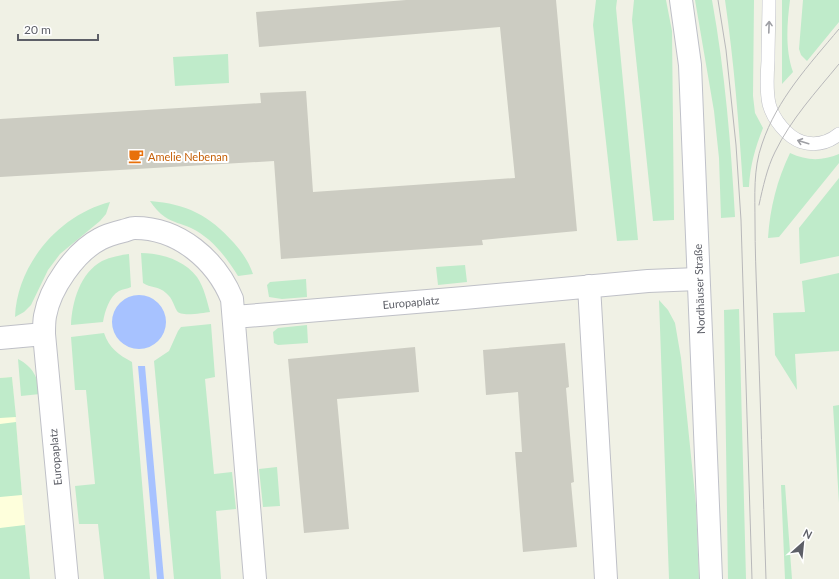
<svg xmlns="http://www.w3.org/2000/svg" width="839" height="579" font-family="Lato,sans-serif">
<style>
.commercial{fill:#feffdc}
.green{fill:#bfebca}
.water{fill:#a7c2ff}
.building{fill:#ccccc2}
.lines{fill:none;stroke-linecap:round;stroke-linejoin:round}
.service-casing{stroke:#bfc0c7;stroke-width:14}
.minor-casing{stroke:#bfc0c7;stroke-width:24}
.secondary-casing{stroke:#bfc1c9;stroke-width:24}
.service{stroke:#fff;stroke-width:13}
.minor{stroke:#fff;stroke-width:22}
.secondary{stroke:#fff;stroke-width:22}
.tram{stroke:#b8b8ba;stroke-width:1}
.oneway{stroke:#9e9fa4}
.labels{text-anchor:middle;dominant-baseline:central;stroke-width:4;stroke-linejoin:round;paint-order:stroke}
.food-label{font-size:11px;fill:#c56008;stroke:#fff;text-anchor:start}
.street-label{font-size:11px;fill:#5d5f67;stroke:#fff}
</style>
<rect width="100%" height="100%" fill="#f0f1e5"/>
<path class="commercial" d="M12,377L22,495L30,579H0V378Z"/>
<path class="green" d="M596,0H617L616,8L638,240L617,241L593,25Z
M634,0H666L672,31L674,220L653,221L632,20Z
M695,0H712C725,72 731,144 735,217L721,218L719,158L714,111Z
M725,0H754L753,96L755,113L763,128C755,148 750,166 749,187H743C739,125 734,62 725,0Z
M782,0H790C787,24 785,49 793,72L782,84Z
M803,0H839V22L807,61L801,55L799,49Z
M228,54L229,83L175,86L173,57Z
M790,153C807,161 822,161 839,154V163L779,237L768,238C770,208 777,180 790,153Z
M839,178V256L800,264L799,228Z
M150,201C187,204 209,215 234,243C242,252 249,262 253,274L238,276C226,257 212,238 191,228C182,224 172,222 165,217C159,213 154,207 150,201Z
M110,202L106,214L100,221L60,254L48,270L31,305L24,312L15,317C17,264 59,215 110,202Z
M141,253C161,253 184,260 197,277C204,287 207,301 210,312C203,313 180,317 177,311C173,304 173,299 166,293C159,286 150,288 143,283Z
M129,254L131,287C127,289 123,289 119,291C109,297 105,311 103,322L71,325C72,302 80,273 102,261C111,257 120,255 129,254Z
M465,265L467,282L438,285L436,267Z
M839,273V351L795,354L797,390L775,355L773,313L805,312L802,281Z
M306,279L307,297L282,299L269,297L267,285L270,282Z
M659,300L668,310L675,323L681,358L696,505L699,579H669Z
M739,309L746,579H728L724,310Z
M211,324L215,377L205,379L214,474L232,472L236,509L216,511L221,579H174L154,361L169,351L178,331L181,327Z
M307,325L308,343L278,345L274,343L273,332L278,328Z
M104,333C109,348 119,355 132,362L150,579H104L98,524H79L75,486L95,484L86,390H75L71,337Z
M18,359C33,367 38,377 40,394L21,396Z
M12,377L16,417L0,418V378Z
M839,405V503L833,406Z
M16,422L22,495L0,497V424Z
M277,467L280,506L263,507L259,469Z
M781,485H785L792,579H785Z
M25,525L30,579H0V528Z"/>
<path class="water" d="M112 322a27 27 0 1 1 54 0a27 27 0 1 1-54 0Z
M138,366H145L164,579H157Z"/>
<path class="building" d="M406,0H556L577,231L482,240L483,245L281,259L274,161L0,177V119L261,103L260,93L306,91L313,192L515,178L500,27L259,47L256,12Z
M565,343L569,387L566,388L574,482L571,483L577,547L523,552L515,452H522L518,392L486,395L483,350Z
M415,347L419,392L337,399L349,529L304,533L288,359Z"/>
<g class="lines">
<g class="service-casing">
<path id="service" d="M769,0C769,20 768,41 768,61C767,75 766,90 769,104C773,119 787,137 802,142C816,146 828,143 839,134"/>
</g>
<g class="minor-casing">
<path id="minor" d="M589,286L606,579
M234,317L464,298L648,281L698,279
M0,338L44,334
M67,579L44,334C44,328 44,322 45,316C50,288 75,252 100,239C107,235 115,233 123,231C127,230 131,228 135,228C179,228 216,260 232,299L255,579"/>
</g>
<g class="secondary-casing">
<path id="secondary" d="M681,0L690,65L711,579"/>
</g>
<use href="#service" class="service"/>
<use href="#minor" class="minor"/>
<use href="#secondary" class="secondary"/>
<path class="tram" d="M718,0L726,50L736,145L741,220L752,579
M759,205C763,187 767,168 775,152C791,119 816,92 839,64
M766,579C763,486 760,393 757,301C756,274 755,248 755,222C755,196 753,169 762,144C777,99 809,65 839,29"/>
</g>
<defs><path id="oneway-shaft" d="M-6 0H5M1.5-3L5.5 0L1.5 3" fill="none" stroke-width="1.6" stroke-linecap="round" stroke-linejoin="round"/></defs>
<g class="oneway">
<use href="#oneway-shaft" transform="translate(769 27) rotate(-88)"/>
<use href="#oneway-shaft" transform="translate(803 142) rotate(-163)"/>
</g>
<defs>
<g id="cafe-bare" transform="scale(1.2)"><path d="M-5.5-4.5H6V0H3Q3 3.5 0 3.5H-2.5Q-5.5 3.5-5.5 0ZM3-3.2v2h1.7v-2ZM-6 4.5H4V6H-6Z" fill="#e8710a" stroke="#fff" stroke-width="2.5" paint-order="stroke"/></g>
</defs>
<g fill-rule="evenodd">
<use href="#cafe-bare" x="136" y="156"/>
</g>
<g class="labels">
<g class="food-label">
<text x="148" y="156">Amelie Nebenan</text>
</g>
<g class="street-label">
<text transform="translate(699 289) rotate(-92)">Nordhäuser Straße</text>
<text transform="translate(411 302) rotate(-5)">Europaplatz</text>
<text transform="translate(55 457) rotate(-95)">Europaplatz</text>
</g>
</g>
<g transform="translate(803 543) rotate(27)" stroke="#ffffff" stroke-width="3" paint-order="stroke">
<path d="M0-3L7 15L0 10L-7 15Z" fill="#5d5f67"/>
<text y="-6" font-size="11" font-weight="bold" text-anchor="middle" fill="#5d5f67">N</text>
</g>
<path d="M18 34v6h80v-6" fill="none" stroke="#5d5f67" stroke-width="2"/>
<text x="24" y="34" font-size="12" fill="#5d5f67" stroke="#ffffff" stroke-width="3" paint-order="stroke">20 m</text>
</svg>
